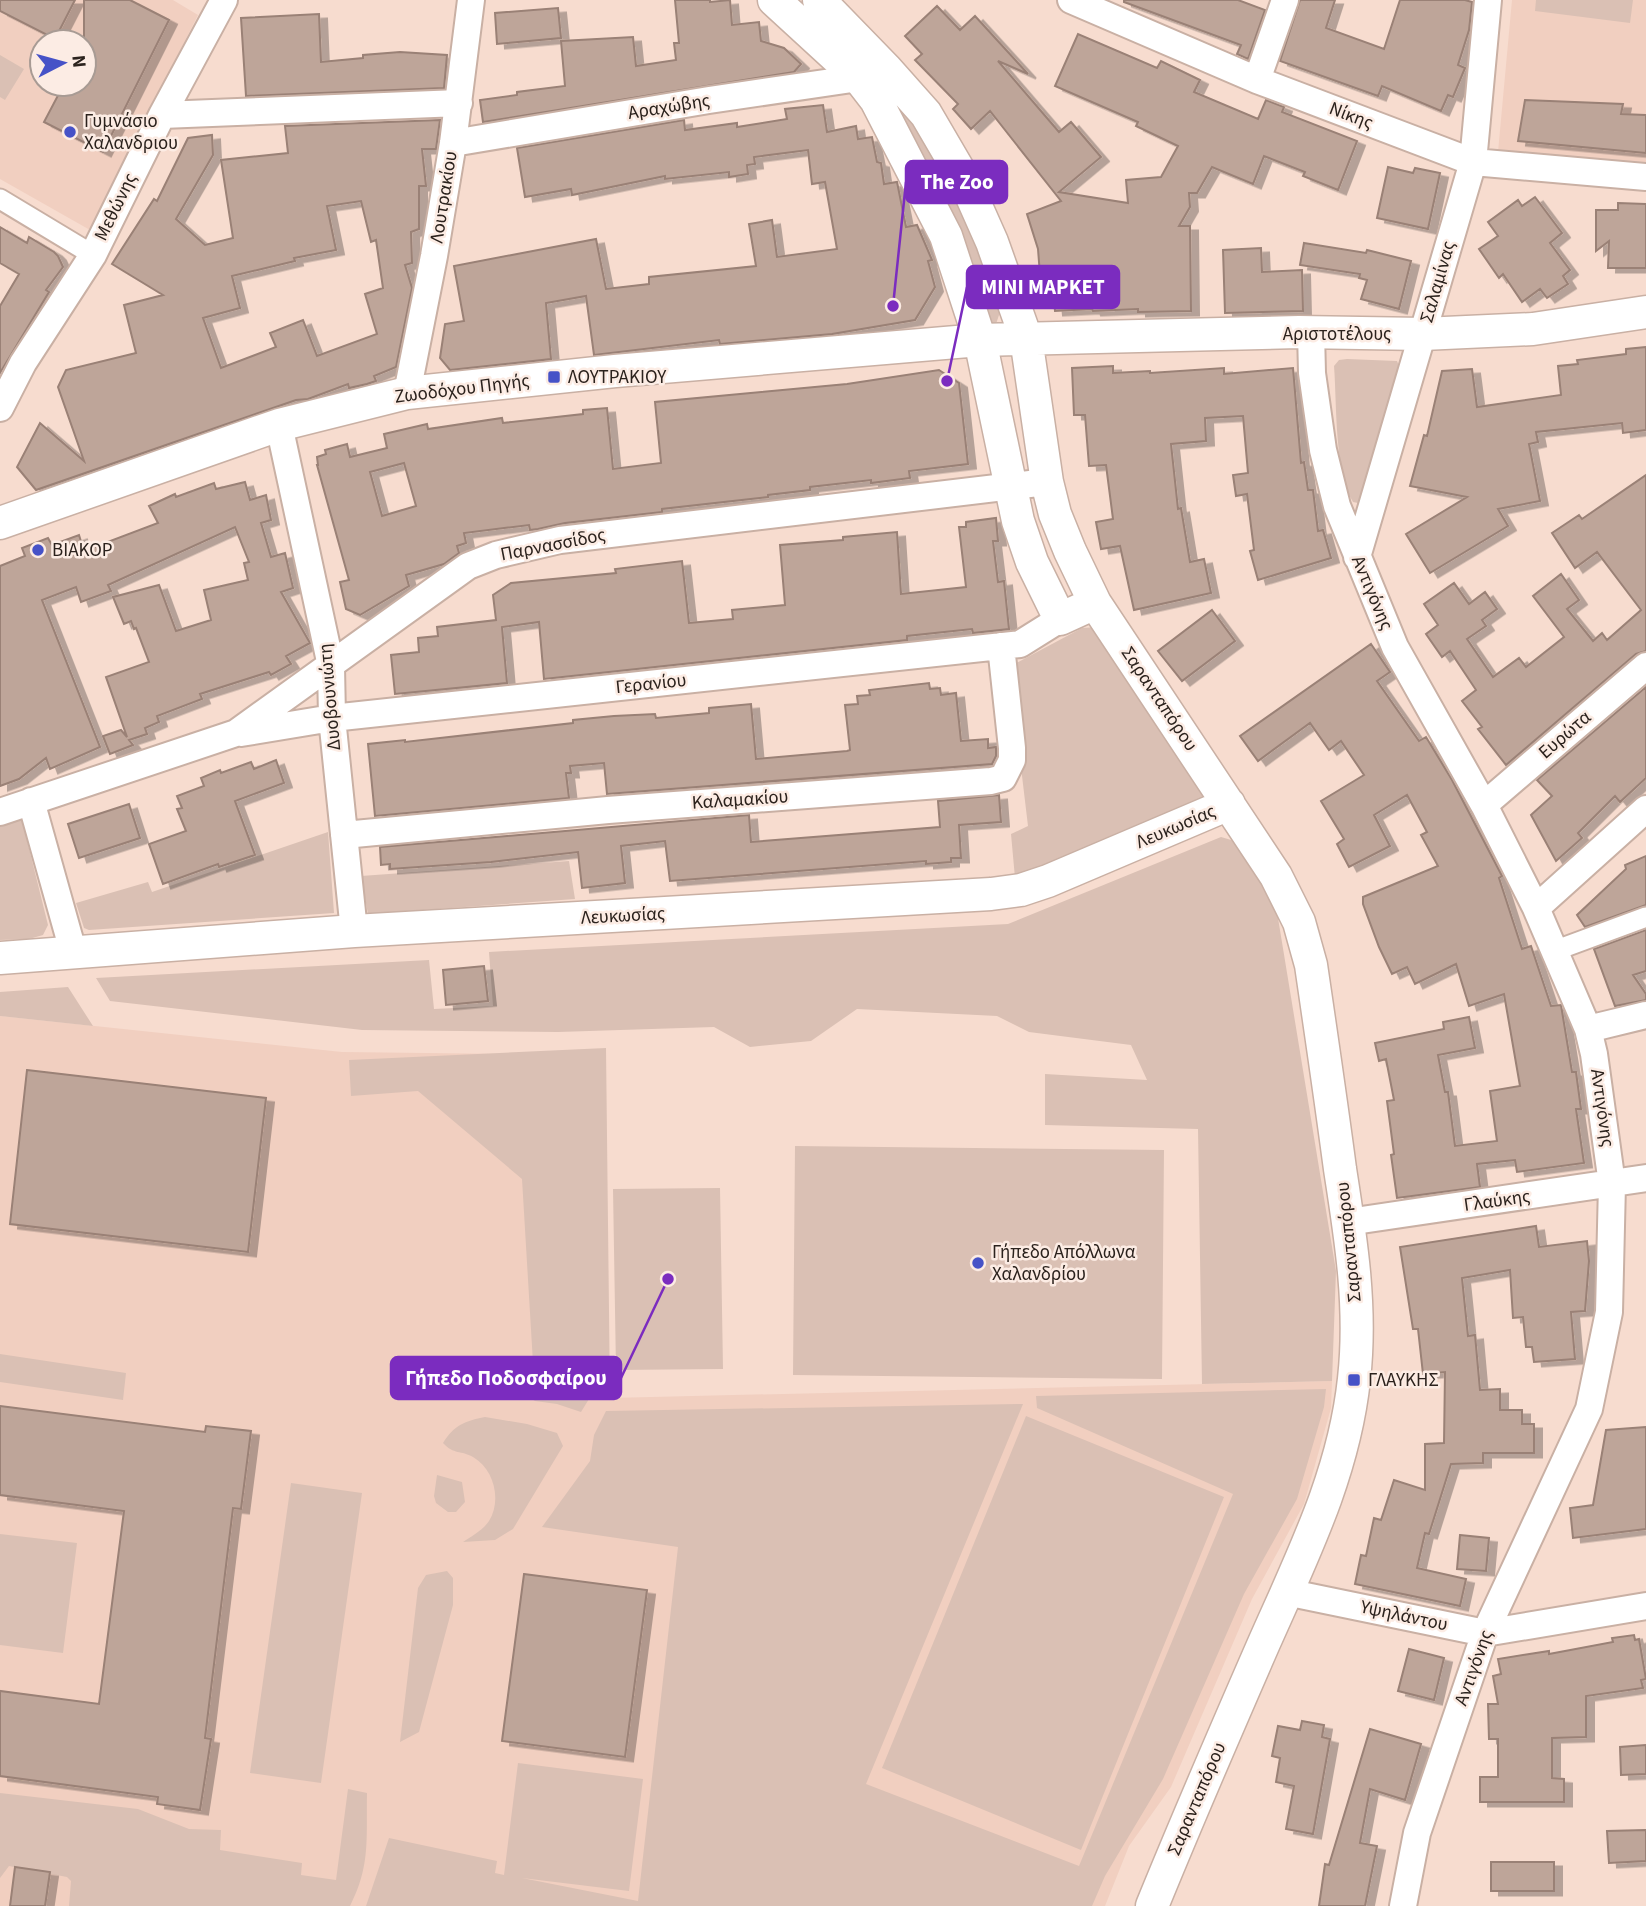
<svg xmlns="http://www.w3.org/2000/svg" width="1646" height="1906" font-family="'Source Sans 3',sans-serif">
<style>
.built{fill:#f1cfc0;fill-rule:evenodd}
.green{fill:#dac0b4}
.building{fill:#bea599;stroke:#9a8176;stroke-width:2;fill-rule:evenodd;filter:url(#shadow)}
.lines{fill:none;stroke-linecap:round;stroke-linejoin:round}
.pedestrian-casing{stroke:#c9b0a4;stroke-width:23}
.minor-casing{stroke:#c9b0a4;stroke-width:30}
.tertiary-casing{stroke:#c9b0a4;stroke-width:35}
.pedestrian{stroke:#fff;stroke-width:19}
.minor{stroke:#fff;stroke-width:26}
.tertiary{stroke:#fff;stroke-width:32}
.poi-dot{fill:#4652c7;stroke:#fcece4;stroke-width:2.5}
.labels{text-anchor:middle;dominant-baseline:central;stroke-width:5;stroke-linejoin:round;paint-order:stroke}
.street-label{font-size:19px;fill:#2b221d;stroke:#fcece4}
.poi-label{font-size:19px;fill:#2b221d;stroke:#fcece4;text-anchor:start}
.leader{fill:none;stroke:#7b2cbf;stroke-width:2.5}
.callout-dot{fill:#7b2cbf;stroke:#fcece4;stroke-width:2.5}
.callout{fill:#7b2cbf;stroke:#7b2cbf;stroke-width:2.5}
.callout-label{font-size:21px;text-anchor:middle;font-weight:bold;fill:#fff}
</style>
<defs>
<filter id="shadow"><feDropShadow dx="8" dy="4.5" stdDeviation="0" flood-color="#0004"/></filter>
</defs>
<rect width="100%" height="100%" fill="#f7dccf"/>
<path class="built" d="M0,0H173L198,15L90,230L0,179ZM42,42H84V84H42Z
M1512,0H1646V167L1498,152Z
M0,1016L342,1052L601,1055L610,1398L1332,1381L1331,1408L1304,1504L1252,1599L1171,1787L1129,1846L1105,1906H0Z"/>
<path class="green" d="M1536,0H1633L1630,23L1535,11Z
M0,55L24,69L5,100L0,97Z
M883,84L945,156L1001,309L996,324L989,328Z
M1347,359L1397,361L1400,368L1363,497L1358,503L1353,502C1334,471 1337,403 1334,366L1339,360Z
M1098,627L1203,781L1204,797L1036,876L1015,878L1011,834L1028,826L1009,667L1082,628Z
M21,816L48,925L43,935L29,939L0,940V823Z
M328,832L334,913L89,930L84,928L76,903L148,882L152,892Z
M1221,837L1238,842L1269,889L1278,918L1336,1271L1332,1381L1202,1384L1198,1129L1045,1125V1074L1147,1080L1131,1045L1029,1032L997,1016L857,1009L811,1041L750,1047L714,1027L558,1032L362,1030L110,1001L96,978L429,960L434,1009L493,1006L489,952L1008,924Z
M569,861L575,899L368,914L361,876Z
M68,987L93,1026L0,1016V992Z
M606,1048L610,1398L589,1399L581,1412L557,1404L535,1401L515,1389V1375L521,1368L533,1363L522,1179L418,1091L351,1096L349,1060Z
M795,1146L1164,1150L1162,1379L793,1375Z
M720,1188L723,1369L616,1370L613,1189Z
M0,1354L126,1373L123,1400L0,1382Z
M1326,1389L1324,1407L1297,1499L1244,1594L1163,1779L1105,1876L1092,1906H366L389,1838L497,1861L495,1873L504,1875L518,1763L643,1779L629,1891L522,1878L638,1901L678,1547L542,1527L590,1461L594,1435L606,1411L1023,1404L866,1784L1079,1866L1233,1494L1037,1408L1036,1396Z
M1026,1416L1224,1497L1081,1850L882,1768Z
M485,1417L527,1424L557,1433L563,1446L513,1529L495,1540L463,1542C472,1536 483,1530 489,1521C502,1500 494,1469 473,1457C461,1450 454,1455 443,1443C454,1425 465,1421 485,1417Z
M437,1475L462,1482L465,1502L456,1512H448L436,1503L434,1496Z
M291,1483L362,1493L321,1783L250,1773Z
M0,1534L77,1543L63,1653L0,1645Z
M447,1571L453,1578V1605L419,1732L400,1742L418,1588L426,1575Z
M348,1789L367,1793C366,1837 371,1865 350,1906H69L71,1881L67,1877L9,1866L0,1878V1793L138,1809L189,1829L221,1830L220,1850L302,1863L301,1875L336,1880Z"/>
<path class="building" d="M0,0H75L55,39L0,11Z
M84,0H130L169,20L103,152L44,122L64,84H84Z
M675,0H710V2L730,0L732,25L759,22L761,41L784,48L801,64L794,72L483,122L480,100L517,95V92L565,86L561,41L633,37L636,66L676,60L674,43H679Z
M1124,0H1238L1265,10L1248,59L1237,54L1241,45L1124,2Z
M1300,0H1335L1326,28L1384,49L1400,0H1465L1472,2L1469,30L1458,65L1465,68L1453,97L1448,95L1441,111L1382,86L1378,96L1280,61Z
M937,6L960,30L975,16L1028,74L998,61L1059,132L1071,122L1101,157L1059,192L1128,203L1126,180L1161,177L1178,146L1136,126L1138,122L1055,86L1078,34L1157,68L1161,61L1200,80L1194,92L1258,119L1266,100L1284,107L1282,112L1357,141L1338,190L1303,176L1305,172L1264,156L1253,184L1212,167L1197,193H1189L1190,207L1179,226H1190L1191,311L1138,312V309L1093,311L1092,309L1055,311L1054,301H1042L1038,249L1027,214L1061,201L990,111L971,129L953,109L958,104L915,60L922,54L905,36Z
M558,8L561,38L497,44L495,13Z
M319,14L321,62L363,58V55L400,52L447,55L444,88L246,96L241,18Z
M1525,100L1623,104L1621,114L1646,115V153L1518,141Z
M823,105L827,132L856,126L858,139L872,137L877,162L881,163L884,184L897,182L906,227L917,225L932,260L928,261L935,287L915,320L832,334L720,344L719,340L594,355L586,296L546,303L551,359L450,370L440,358L445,324L464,321L454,266L596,239L606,289L649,284V277L756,266L749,224L772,220L777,257L837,249L825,182L812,184L808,150L754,157L755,164L747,165L748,174L729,177V172L665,179V176L572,195L571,189L525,197L517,148L684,120L685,130L737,123V127L787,119L785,109Z
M440,120L436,149H422L426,186H419V229L411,232L412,263L405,265L412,288L396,367L374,376L376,381L367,384L349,388L348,384L308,399L296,400L36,490L17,467L40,423L84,461L58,387L66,370L136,353L124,305L163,295L112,264L154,199L157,201L188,138L212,135L213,155L176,219L205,245L233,238L221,160L288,153L285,126ZM361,201L371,242L376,240L383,288L365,294L377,334L317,356L303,320L270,333L276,347L221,368L203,318L240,308L232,276L295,261L294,258L336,250L327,206Z
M1388,167L1413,173L1415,168L1440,173L1428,229L1377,218Z
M1535,197L1562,233L1550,243L1570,270L1563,276L1568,284L1547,298L1540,289L1522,302L1503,274L1499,278L1479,249L1498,236L1488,222L1518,200L1522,206Z
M1618,203L1646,204V268H1608L1609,241L1596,251V210H1618Z
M0,227L27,243L29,237L54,252L58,256L63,267L46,290L49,292L0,373V306L19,274L0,263Z
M1304,243L1366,253L1367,250L1411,261L1399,309L1361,299L1367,280L1359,278L1360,274L1300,265Z
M1261,248L1262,272L1302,270L1303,311L1225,313L1223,250Z
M1646,347V430L1623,433L1622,423L1536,432L1538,442L1529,444L1540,501L1498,509L1508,526L1430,573L1406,534L1467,497L1410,486L1424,435L1427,436L1442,371L1472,369L1477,407L1561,395L1558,366L1578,364L1577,360L1626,354V349Z
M1113,366V373L1150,371V373L1224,368V374L1293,368L1301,463L1304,462L1308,490H1313L1318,531L1323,530L1331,558L1258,580L1250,551L1254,550L1247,494L1236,496L1233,475L1248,473L1243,416L1205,418L1206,441L1171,444L1178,509L1181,508L1190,562L1204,559L1211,593L1134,610L1120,546L1101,549L1096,522L1113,519L1106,465L1089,466L1085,415H1074L1072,368Z
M939,370L959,383L968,464L909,471L910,478L871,483V480L810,487V490L768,495V497L662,509V512L565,523L538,529L530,530L529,525L464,533L466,543L457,546L459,553L444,564L406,575L409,586L360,615L346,609L340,582L349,580L317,465H318L317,457L326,454L325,450L347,444L350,457L387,448L384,434L427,424L428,429L502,418L503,423L583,414V410L607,408L613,469L661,463L655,402L847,384ZM404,463L416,506L382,516L370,472Z
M1646,475V651L1636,654L1506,765L1478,729L1482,727L1462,701L1476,690L1450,651L1442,657L1426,634L1438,625L1424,604L1454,583L1469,604L1485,592L1497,609L1482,620L1486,626L1467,639L1493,677L1519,658L1526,667L1564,637L1533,596L1561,574L1579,600L1567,609L1593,641L1602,633L1607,640L1641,610L1597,552L1575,568L1552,533L1579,515L1582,519Z
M245,482L250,500L266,495L271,520L261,523L271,557L285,553L293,588L281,592L310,643L286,656L291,664L271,675L269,672L200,694L202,699L157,716L159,722L145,728L147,734L129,740L133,745L110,754L103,736L121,730L127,737L106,677L149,662L136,628L134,629L131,621L124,624L113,597L159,585L176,631L211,620L204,590L248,580L244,563L249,562L235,527L108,585L111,591L81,602L76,587L42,600L100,747L50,769L46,758L19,779L0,786V566L25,556L22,548L48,538L52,545L79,535L84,551L158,523L149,506L175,494L176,497L214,483L216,489Z
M996,518L998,541H993L998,582L1004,581L1009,629L973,633L972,629L907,636V640L544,679L539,622L502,627L507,683L395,694L391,655L419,652L418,638L438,636L437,627L496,620L493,595L511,583L616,573L615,569L682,561L689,623L733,619L732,610L785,605L780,545L843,540V537L897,532L901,594L966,587L959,527H966V522Z
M1212,610L1235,641L1182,681L1158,651Z
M1371,644L1390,672L1377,681L1419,741L1426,737L1452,780L1502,876L1499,878L1522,949L1531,946L1551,1006L1561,1005L1572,1072H1576L1581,1109H1576L1584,1163L1517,1172L1515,1160L1477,1164L1480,1187L1397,1198L1391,1155L1394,1154L1387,1101L1394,1100L1386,1059L1379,1061L1375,1043L1444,1029L1443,1022L1469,1017L1475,1048L1438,1055L1445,1092H1448L1455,1146L1497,1141L1490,1091L1520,1086L1504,994L1469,1006L1456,964L1415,984L1407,967L1392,974L1379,947L1363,904V897L1438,866L1421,835L1427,832L1407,795L1374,815L1390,846L1349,867L1337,844L1344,839L1321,801L1364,775L1341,741L1329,750L1310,723L1258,761L1240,736Z
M929,683L930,689L940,688L941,695L956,693L961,741L988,739V748L996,747V756L992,764L607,794L604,763L570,766L571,773H566L569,798L375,816L368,744L405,740V742L573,723V720L614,716L655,714L656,718L709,713V708L751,704L756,759L847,751L850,750L845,705L858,704L857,696L870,695L869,690Z
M1646,687V778L1620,802L1615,796L1578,833L1582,838L1556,861L1531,815L1552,796L1537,780Z
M276,760L284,783L235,801L255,855L219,867L218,864L163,884L149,844L186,831L177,809L182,808L177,796L204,786L201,778L220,770L221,773L251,762L254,769Z
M999,795L1001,822L959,825L961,858H951V862L926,864V861L670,881L665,841L621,846L625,883L582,888L578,852L491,862L390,869V864L381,865L380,847L749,815L751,842L940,827L938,801Z
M129,804L140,838L79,858L68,824Z
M1646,856V905L1585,927L1577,915L1626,869L1625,865Z
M1646,930V971L1633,975L1646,994V1000L1615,1006L1594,949Z
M484,966L488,1001L446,1005L443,970Z
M27,1070L266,1098L248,1252L10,1224Z
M1536,1226L1539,1247L1587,1241L1589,1261L1585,1311L1571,1312L1575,1359L1534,1362L1532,1347H1526L1523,1317L1513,1318L1510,1270L1462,1278L1468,1336L1475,1335L1480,1390L1500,1389V1410H1522V1424H1534V1453H1483V1463L1451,1464L1429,1534L1425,1533L1417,1568L1466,1579L1460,1606L1355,1584L1361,1555L1366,1556L1374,1518L1381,1520L1394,1480L1425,1490V1444L1444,1443L1445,1372L1423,1374L1418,1329H1413L1400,1247Z
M0,1406L205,1432L206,1426L251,1431L241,1509L233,1508L205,1738L211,1739L200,1810L157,1804L158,1797L0,1776V1691L99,1704L124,1511L0,1495Z
M1646,1427V1529L1573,1538L1570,1508L1593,1505L1606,1430Z
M1460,1535L1489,1538L1486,1571L1457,1569Z
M524,1574L647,1590L625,1757L502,1741Z
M1634,1635L1635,1640L1639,1639L1646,1679L1641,1680L1643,1688L1586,1696V1737L1552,1738V1778L1564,1779V1802H1480V1777H1498V1739H1489L1488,1704H1498L1493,1676L1501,1674L1498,1659L1549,1651V1654L1613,1642L1612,1638Z
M1409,1649L1444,1658L1434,1700L1398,1691Z
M1302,1721L1324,1725L1322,1737L1330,1739L1313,1834L1286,1829L1294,1786L1276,1782L1280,1758L1272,1756L1278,1726L1300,1730Z
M1370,1729L1421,1744L1405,1800L1370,1789L1360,1843L1377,1846L1365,1906H1319L1325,1864L1329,1865Z
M1646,1745V1774L1621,1775L1620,1747Z
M1646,1830V1861L1609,1863L1607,1831Z
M1491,1862H1554V1891H1491Z
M15,1867L50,1872L45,1906H10Z"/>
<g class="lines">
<g class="pedestrian-casing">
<path id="pedestrian" d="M0,199L93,255
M1554,951L1646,917"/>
</g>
<g class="minor-casing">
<path id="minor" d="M1071,0L1257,80L1473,162L1646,177
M1257,80L1285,0
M162,115L459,103
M453,143L709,100L859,78L871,72
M1311,332L1312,373L1323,450L1337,506L1395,647L1484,805L1536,908L1588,1029L1594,1054L1612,1184L1609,1312L1589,1409L1485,1633L1417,1833L1403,1906
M407,393L434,256L453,143L471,0
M0,408L23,363L93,255L162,115L224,0
M279,425L331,666L332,718L354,931
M1357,557L1473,162L1488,0
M241,733L332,718L1020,644L1060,619
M31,801L73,951
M1484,805L1646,666
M0,812L236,733L468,566L496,555L560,540L1047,482
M344,835L608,810L991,781L1003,778L1012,760V748L1001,646
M1536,908L1646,809
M1588,1029L1646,1015
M1348,1222L1646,1178
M1286,1592L1485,1633L1646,1606"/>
</g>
<g class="tertiary-casing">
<path id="tertiary" d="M774,0L859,78L876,100L946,236L980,340L1018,521L1032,562L1060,619L1095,603
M819,0L886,69L926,114L964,179L992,242L1026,338L1047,482L1055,514L1070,551L1095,603L1276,876L1299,922L1311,965C1321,1033 1331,1101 1340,1169C1351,1239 1362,1308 1354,1379C1344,1474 1302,1557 1264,1643C1226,1730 1188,1818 1152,1906
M0,523L279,425L407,393L615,371L980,340L1299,332L1423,334L1533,329L1646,312
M0,958L354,931L991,894L1021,890L1048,881L1229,804"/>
</g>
<use href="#pedestrian" class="pedestrian"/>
<use href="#minor" class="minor"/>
<use href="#tertiary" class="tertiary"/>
</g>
<g class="poi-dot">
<circle cx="70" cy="132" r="7"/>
<rect x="547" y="370" width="14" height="14" rx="3.5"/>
<circle cx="38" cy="550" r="7"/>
<circle cx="978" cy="1263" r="7"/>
<rect x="1347" y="1373" width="14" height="14" rx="3.5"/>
</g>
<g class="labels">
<g class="street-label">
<text transform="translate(669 107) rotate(-9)">Αραχώβης</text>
<text transform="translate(1351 116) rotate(21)">Νίκης</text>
<text transform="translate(444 197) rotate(-81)">Λουτρακίου</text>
<text transform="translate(116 207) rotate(-64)">Μεθώνης</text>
<text transform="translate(1438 282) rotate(-74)">Σαλαμίνας</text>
<text x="1337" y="334">Αριστοτέλους</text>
<text transform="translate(462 389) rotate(-7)">Ζωοδόχου Πηγής</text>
<text transform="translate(553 545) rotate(-11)">Παρνασσίδος</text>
<text transform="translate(1372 593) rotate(67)">Αντιγόνης</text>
<text transform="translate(651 684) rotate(-6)">Γερανίου</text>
<text transform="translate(330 697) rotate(-95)">Δυοβουνιώτη</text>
<text transform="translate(1159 699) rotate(56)">Σαρανταπόρου</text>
<text transform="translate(1565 735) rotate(-41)">Ευρώτα</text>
<text transform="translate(740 800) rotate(-4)">Καλαμακίου</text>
<text transform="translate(1176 827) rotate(-23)">Λευκωσίας</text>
<text transform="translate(623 916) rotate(-3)">Λευκωσίας</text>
<text transform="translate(1602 1108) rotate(82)">Αντιγόνης</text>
<text transform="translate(1497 1201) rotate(-8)">Γλαύκης</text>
<text transform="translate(1349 1242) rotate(-96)">Σαρανταπόρου</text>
<text transform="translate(1404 1616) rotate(12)">Υψηλάντου</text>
<text transform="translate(1474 1668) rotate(-70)">Αντιγόνης</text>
<text transform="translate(1197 1799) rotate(-67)">Σαρανταπόρου</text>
</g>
<g class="poi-label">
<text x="84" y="121">Γυμνάσιο<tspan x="84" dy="22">Χαλανδριου</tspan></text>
<text x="568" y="377">ΛΟΥΤΡΑΚΙΟΥ</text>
<text x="52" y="550">ΒΙΑΚΟΡ</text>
<text x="992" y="1252">Γήπεδο Απόλλωνα<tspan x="992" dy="22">Χαλανδρίου</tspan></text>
<text x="1368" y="1380">ΓΛΑΥΚΗΣ</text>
</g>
</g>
<path class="leader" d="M893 306L906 182M947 381L967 287M668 1279L621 1378"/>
<g class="callout-dot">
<circle cx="893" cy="306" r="7"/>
<circle cx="947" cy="381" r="7"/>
<circle cx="668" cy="1279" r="7"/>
</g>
<g class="callout">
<rect x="906" y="161" width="101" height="42" rx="7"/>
<rect x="967" y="266" width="152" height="42" rx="7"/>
<rect x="391" y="1357" width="230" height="42" rx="7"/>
</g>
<g class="callout-label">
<text x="957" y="189">The Zoo</text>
<text x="1043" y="294">ΜΙΝΙ ΜΑΡΚΕΤ</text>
<text x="506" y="1385">Γήπεδο Ποδοσφαίρου</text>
</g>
<g transform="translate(63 63) rotate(84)"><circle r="33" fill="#fcece4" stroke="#a89b94" stroke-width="2"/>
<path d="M0-5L12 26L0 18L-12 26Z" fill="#4652c7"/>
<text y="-10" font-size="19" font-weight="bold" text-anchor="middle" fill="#2b221d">N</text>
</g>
</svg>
